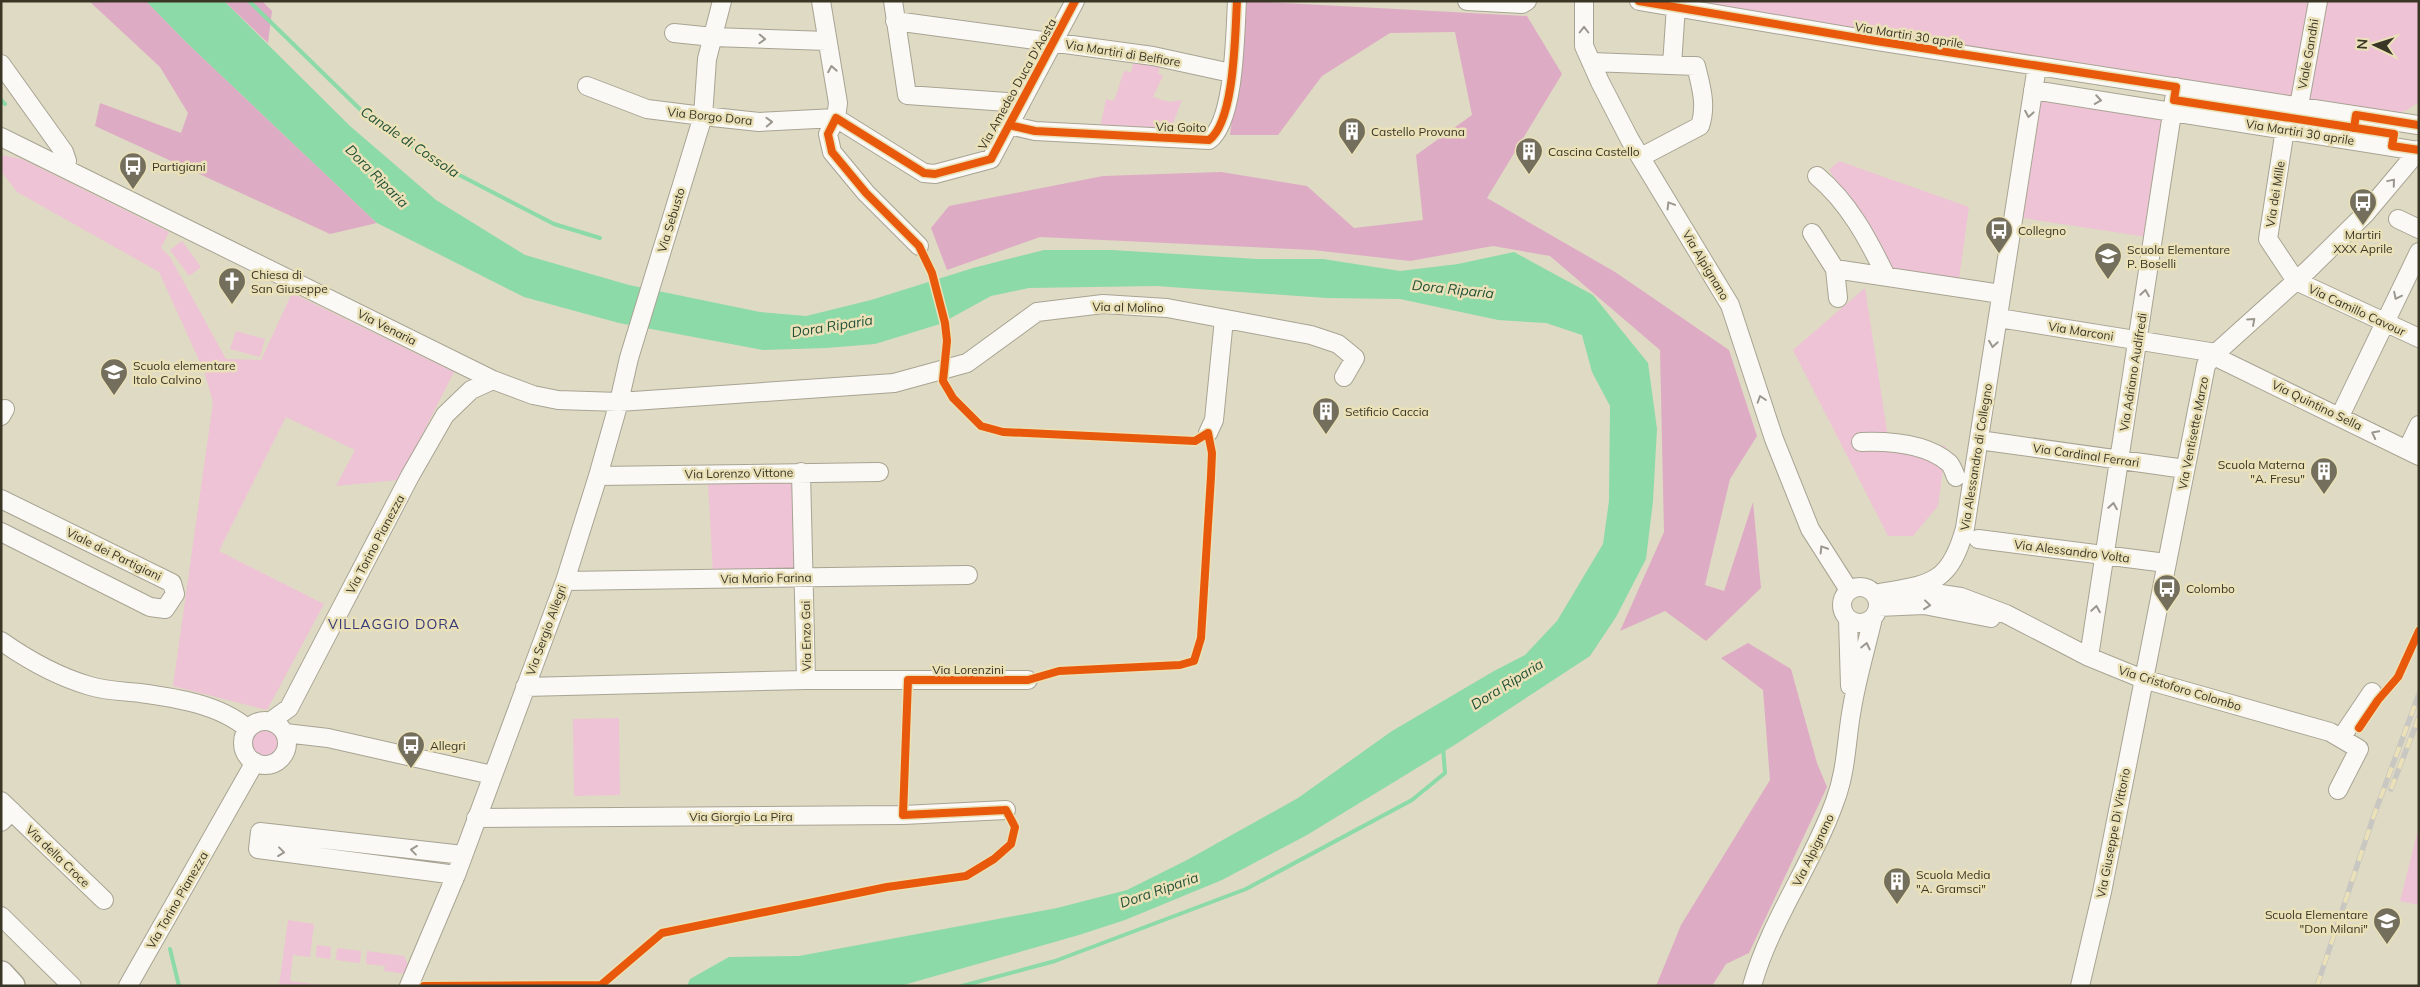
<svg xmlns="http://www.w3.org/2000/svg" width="2420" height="987" font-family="Mulish,sans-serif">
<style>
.green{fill:#eec3d6}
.forest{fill:#deabc5}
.water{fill:#8cdaa8}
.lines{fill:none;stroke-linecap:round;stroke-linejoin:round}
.stream{stroke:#8cdaa8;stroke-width:4}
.minor-casing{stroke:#a8a493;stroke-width:20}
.highway-casing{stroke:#a8a493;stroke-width:28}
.minor{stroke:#faf9f6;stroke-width:18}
.highway{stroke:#faf9f6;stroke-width:25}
.rail-casing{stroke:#c9c7c1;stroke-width:5.5}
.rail{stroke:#eae1b8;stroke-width:4;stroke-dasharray:11;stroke-linecap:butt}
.cycleway-casing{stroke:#eae1b8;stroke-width:11}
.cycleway{stroke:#e8590c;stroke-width:8}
.oneway{stroke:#9a988e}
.labels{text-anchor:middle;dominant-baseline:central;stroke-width:5;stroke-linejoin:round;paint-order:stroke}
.street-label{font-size:12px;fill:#3a3626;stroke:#eae1b8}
.poi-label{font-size:12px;fill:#3a3626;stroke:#eae1b8;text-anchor:start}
.water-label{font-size:14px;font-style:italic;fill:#235138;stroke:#eae1b8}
.neighbourhood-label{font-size:14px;letter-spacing:1px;fill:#383c78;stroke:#eae1b8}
</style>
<rect width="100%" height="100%" fill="#dfdac3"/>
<path class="green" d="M1686,1H2419V102L2407,110L2395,114L1993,52Z
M1135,58L1162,62L1158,73L1163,76L1153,97L1169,102L1182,100L1173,123V135L1100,128L1106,99L1114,101L1124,71L1131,72Z
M2042,97L2165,116L2147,237L2023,218Z
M1,155L22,159L169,232L161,248L170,257L226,359L261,360L292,293L454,372L399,480L336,486L355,450L286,417L219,551L324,604L267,710L173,686L213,402L204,371L159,272L17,192L1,171Z
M1839,161L1969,207L1959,279L1891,270L1871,229L1829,170Z
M182,241L201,267L189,276L170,250Z
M1865,288L1888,437L1946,446L1938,506L1913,536H1888L1793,350Z
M236,331L265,339L260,357L230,349Z
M794,478L796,573L713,575L708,481Z
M619,718L620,795L574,796L573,719Z
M251 743a14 14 0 1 1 28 0a14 14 0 1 1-28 0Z
M2419,826V905L2400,901Z
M288,920L314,924L310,957L293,955L290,981L329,986H279Z
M317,945L331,947L330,959L316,957Z
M337,948L361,951L360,963L336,960Z
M367,951L404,956L409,967L407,974L384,971L385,966L366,964Z"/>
<path class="forest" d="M89,1H146L186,42L377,223L330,234L95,126L100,103L181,133L188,113L160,67Z
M224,1H262L272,11L268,43Z
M1247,1L1527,16L1562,74L1487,198L1615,272L1729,350L1757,436L1730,479L1705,585L1724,591L1753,502L1761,588L1706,641L1665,611L1620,631L1664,532L1660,350L1550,256L1493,246L1410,261L1313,250L1040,237L947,270L931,228L949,206L1103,176L1221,172L1307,186L1354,228L1423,220L1416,155L1472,115L1455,32L1390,33L1322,76L1278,135H1230Z
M1748,643L1791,669L1817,763L1827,787L1749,953L1726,964L1712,986H1656L1681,925L1770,780L1763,690L1721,658Z"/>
<path class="water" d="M146,1H224L350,126L436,200L525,255L629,285L760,312L806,316L871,300L973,268L1044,250H1112L1257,259H1323L1400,271L1458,264L1514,252L1593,295L1648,363L1657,429L1653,501L1646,559L1616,617L1590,656L1453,746L1307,835L1222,880L1125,920L1079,935L900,986H687L690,979L729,957L799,956L1057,908L1127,890L1187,860L1298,798L1392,731L1494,671L1525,655L1557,621L1603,544L1609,501L1610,406L1592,372L1582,335L1546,323L1498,320L1400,299L1327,298L1156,286L1029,288L991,296L940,324L875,344L826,348L763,350L619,323L524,297L377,223L186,42Z"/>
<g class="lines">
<path class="stream" d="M249,1L368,117L440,165L554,224L600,238
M1,100L5,104
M170,949L179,986
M962,986L1055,961L1246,889L1412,800L1445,773L1443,747"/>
<g class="minor-casing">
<path id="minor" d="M821,1L838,103L836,118L828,134L832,152L866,193L919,246
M893,1L907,95L1021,103
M1467,1L1522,4L1527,1
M1584,1V46L1600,82L1630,140L1730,305L1774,439L1810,529L1849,590
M1639,1L1876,41L2418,125
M895,21L1153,56L1231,73
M674,33L713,37L827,41
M1591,62L1696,66C1701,86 1707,106 1700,126L1641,157
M1,64L64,152L67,161L64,168
M1672,65L1676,6
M587,86L647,109L703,116L759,122L836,118
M2033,90L2418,151
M2299,106L2318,1
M836,118L924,173L935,174L991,159L1075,1
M1009,125L1035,131L1209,140C1235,121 1235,33 1237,1
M2285,129L2268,239L2296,281L2419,338
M1,137L493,380L533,395L558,400L619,402L894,383L967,363L1037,312L1103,304L1167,308L1311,335L1338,344L1355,358L1344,377
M1817,176C1849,203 1868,239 1886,276
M2398,219L2419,229
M1812,233L1835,269L2001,294
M1835,269L1838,298
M2005,319L2216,353
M2216,353L2220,359L2419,456
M1,416L5,409
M2340,416L2419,252
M1208,433L1214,420L1224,319
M1986,441L2185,469
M1861,442C1889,441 1926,443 1949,463C1952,466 1954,472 1956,477
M2407,450L2419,425
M801,472L806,680
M598,476L879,472
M1,499L172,583L175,594L165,609L150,607L1,532
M1978,539L2166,563
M565,581L968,575
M1842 605a18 18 0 1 1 36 0a18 18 0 1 1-36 0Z
M1914,590L1961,597L2006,614L2089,657L2143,679L2330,732L2359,749L2338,790
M1875,594C1928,584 1949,587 1965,528L2037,66
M1878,607L1924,605L1991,618
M1848,619L1850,686
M1,641C28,660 59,677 90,686C106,691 123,691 140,693C176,698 219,704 248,729
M2089,657L2176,87
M525,687L806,680H1028
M271,721L289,708L410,476L445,415L471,390L493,380
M243 743a22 22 0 1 1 44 0a22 22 0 1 1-44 0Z
M285,733L328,738L492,775
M2341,738L2372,692
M1,801L104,900
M476,818L903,815L1006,810
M1,822L12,811
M456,875L258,849L260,832L463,855
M1,916L72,986
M128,986L255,762
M409,986L456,875L565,581L598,476L619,402L629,358L703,116L707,59L722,1
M1752,986C1770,921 1812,865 1835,801C1847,769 1846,740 1852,708C1857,678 1866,648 1873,618
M2080,986L2102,892L2206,365L2216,353L2308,270L2366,213L2419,150"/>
</g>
<g class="highway-casing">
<path id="highway" d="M1,974L12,986"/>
</g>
<use href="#minor" class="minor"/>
<use href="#highway" class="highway"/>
<g class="rail-casing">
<path id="rail" d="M2391,789L2419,717
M2317,986L2373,818L2419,694"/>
</g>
<use href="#rail" class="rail"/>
<g class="cycleway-casing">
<path id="cycleway" d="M1639,1L1876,41L2176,87L2174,100L2394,134L2392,146L2419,150
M1009,125L1035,131L1209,140C1235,121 1235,33 1237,1
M2354,128L2356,115L2418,125
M2359,728L2378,700L2398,677L2419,631
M424,986L601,985L662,933L887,887L966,876L994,859L1011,844L1015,827L1006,810L903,815L908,680H1028L1059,671L1180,665L1194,661L1201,638L1211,476L1212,453L1208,433L1195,441L1003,432L981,426L953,398L943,381L947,341L945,323L932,273L919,246L866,193L832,152L828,134L836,118L924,173L935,174L991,159L1075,1"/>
</g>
<use href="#cycleway" class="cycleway"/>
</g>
<defs><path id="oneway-chevron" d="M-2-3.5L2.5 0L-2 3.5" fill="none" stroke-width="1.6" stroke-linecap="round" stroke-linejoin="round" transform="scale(1.25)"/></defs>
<g class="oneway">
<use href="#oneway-chevron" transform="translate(1584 30) rotate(-90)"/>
<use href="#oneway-chevron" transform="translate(762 39) rotate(2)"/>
<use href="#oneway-chevron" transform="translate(832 69) rotate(-100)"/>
<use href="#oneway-chevron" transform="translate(2098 100) rotate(9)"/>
<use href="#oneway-chevron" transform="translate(2029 114) rotate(100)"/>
<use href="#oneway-chevron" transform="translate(769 122) rotate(-2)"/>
<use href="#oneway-chevron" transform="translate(2392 182) rotate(-50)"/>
<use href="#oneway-chevron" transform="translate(1670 205) rotate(-121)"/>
<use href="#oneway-chevron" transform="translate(2145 293) rotate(-81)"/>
<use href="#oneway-chevron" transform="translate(2397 296) rotate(116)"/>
<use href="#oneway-chevron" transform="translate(2252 321) rotate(-42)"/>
<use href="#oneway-chevron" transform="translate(1993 344) rotate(99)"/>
<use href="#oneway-chevron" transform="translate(1761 399) rotate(-108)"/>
<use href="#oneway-chevron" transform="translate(2375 434) rotate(-153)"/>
<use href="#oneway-chevron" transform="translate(2113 506) rotate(-81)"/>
<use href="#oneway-chevron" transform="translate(1823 549) rotate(-122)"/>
<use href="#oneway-chevron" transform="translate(1927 605) rotate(6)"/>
<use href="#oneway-chevron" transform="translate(2096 609) rotate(-81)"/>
<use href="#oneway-chevron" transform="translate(1866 646) rotate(-77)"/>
<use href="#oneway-chevron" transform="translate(414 850) rotate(-173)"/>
<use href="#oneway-chevron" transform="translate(281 852) rotate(7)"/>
</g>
<defs>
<g id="building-pin" transform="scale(1.4375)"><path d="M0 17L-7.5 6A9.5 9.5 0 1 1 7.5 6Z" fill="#746f5d" stroke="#eae1b8"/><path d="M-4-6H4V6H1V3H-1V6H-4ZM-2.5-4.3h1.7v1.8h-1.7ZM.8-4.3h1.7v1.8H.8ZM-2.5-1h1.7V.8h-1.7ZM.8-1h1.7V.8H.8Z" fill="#fff"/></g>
<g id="bus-pin" transform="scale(1.4375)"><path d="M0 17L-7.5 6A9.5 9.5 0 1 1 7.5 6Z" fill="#746f5d" stroke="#eae1b8"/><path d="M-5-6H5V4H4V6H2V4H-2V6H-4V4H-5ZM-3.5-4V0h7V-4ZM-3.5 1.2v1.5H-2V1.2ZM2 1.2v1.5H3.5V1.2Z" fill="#fff"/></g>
<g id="school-pin" transform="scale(1.4375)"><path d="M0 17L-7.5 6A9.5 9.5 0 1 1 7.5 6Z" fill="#746f5d" stroke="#eae1b8"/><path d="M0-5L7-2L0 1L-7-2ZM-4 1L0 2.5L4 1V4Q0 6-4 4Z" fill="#fff"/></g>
<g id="church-pin" transform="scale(1.4375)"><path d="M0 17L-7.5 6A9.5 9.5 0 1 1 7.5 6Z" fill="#746f5d" stroke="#eae1b8"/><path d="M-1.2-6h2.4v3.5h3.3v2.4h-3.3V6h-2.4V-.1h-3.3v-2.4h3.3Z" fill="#fff"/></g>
</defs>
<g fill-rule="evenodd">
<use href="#building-pin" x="1352" y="131"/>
<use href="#building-pin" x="1529" y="151"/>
<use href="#bus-pin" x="133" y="166"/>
<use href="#bus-pin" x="2363" y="202"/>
<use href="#bus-pin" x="1999" y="230"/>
<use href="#school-pin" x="2108" y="256"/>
<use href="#church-pin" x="232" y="281"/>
<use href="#school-pin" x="114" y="372"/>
<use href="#building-pin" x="1326" y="411"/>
<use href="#building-pin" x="2324" y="471"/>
<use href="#bus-pin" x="2167" y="588"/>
<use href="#bus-pin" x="411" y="745"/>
<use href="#building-pin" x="1897" y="881"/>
<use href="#school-pin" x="2387" y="921"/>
</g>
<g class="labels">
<g class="street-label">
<text transform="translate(1909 35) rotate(9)">Via Martiri 30 aprile</text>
<text transform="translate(1123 53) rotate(9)">Via Martiri di Belfiore</text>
<text transform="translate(2308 54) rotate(-80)">Viale Gandhi</text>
<text transform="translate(1017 84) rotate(-61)">Via Amedeo Duca D'Aosta</text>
<text transform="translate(710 116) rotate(6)">Via Borgo Dora</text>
<text transform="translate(1181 127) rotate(1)">Via Goito</text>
<text transform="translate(2300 132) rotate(9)">Via Martiri 30 aprile</text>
<text transform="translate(2275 194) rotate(-81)">Via dei Mille</text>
<text transform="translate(671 220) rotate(-73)">Via Sebusto</text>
<text transform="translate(1706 265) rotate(59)">Via Alpignano</text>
<text transform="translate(1128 307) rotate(1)">Via al Molino</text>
<text transform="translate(2357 310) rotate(25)">Via Camillo Cavour</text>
<text transform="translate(387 327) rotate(27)">Via Venaria</text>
<text transform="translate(2081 331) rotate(9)">Via Marconi</text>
<text transform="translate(2133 372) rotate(-81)">Via Adriano Audifredi</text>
<text transform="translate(2317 405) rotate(26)">Via Quintino Sella</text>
<text transform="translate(2193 433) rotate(-79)">Via Ventisette Marzo</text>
<text transform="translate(2086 455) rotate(8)">Via Cardinal Ferrari</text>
<text transform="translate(1976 457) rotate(-81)">Via Alessandro di Collegno</text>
<text transform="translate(739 473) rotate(-1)">Via Lorenzo Vittone</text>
<text transform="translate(375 544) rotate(-62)">Via Torino Pianezza</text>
<text transform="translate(2072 551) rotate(7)">Via Alessandro Volta</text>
<text transform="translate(114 554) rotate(26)">Viale dei Partigiani</text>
<text transform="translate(766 578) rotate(-1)">Via Mario Farina</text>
<text transform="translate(546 630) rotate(-70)">Via Sergio Allegri</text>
<text transform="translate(806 636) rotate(-91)">Via Enzo Gai</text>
<text x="968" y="669">Via Lorenzini</text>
<text transform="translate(2180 688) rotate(17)">Via Cristoforo Colombo</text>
<text x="741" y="816">Via Giorgio La Pira</text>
<text transform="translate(2113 833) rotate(-79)">Via Giuseppe Di Vittorio</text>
<text transform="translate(1813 850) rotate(-64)">Via Alpignano</text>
<text transform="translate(58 856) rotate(44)">Via della Croce</text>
<text transform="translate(177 900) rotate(-60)">Via Torino Pianezza</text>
</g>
<g class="poi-label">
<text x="1371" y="131">Castello Provana</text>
<text x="1548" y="151">Cascina Castello</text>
<text x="152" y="166">Partigiani</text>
<text x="2018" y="230">Collegno</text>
<text x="2363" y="234" text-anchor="middle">Martiri<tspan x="2363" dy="14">XXX Aprile</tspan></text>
<text x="2127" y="249">Scuola Elementare<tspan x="2127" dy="14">P. Boselli</tspan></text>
<text x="251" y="274">Chiesa di<tspan x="251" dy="14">San Giuseppe</tspan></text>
<text x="133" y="365">Scuola elementare<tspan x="133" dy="14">Italo Calvino</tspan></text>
<text x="1345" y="411">Setificio Caccia</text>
<text x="2305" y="464" text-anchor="end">Scuola Materna<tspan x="2305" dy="14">"A. Fresu"</tspan></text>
<text x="2186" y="588">Colombo</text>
<text x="430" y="745">Allegri</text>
<text x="1916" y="874">Scuola Media<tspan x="1916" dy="14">"A. Gramsci"</tspan></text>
<text x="2368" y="914" text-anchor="end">Scuola Elementare<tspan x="2368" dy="14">"Don Milani"</tspan></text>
</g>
<g class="water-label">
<text transform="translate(410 142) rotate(34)">Canale di Cossola</text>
<text transform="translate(377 176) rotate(45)">Dora Riparia</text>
<text transform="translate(1453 289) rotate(6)">Dora Riparia</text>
<text transform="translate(832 326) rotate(-9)">Dora Riparia</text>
<text transform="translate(1507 684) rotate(-32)">Dora Riparia</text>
<text transform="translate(1159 890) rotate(-19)">Dora Riparia</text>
</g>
<g class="neighbourhood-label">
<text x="394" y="624">VILLAGGIO DORA</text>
</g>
</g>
<rect width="2420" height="987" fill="none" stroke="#3a3626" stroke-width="5"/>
<g transform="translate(2375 45) rotate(274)" stroke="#eae1b8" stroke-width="4" paint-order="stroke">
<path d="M0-4L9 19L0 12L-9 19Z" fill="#3a3626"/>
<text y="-8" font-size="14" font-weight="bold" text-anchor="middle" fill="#3a3626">N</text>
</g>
</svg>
